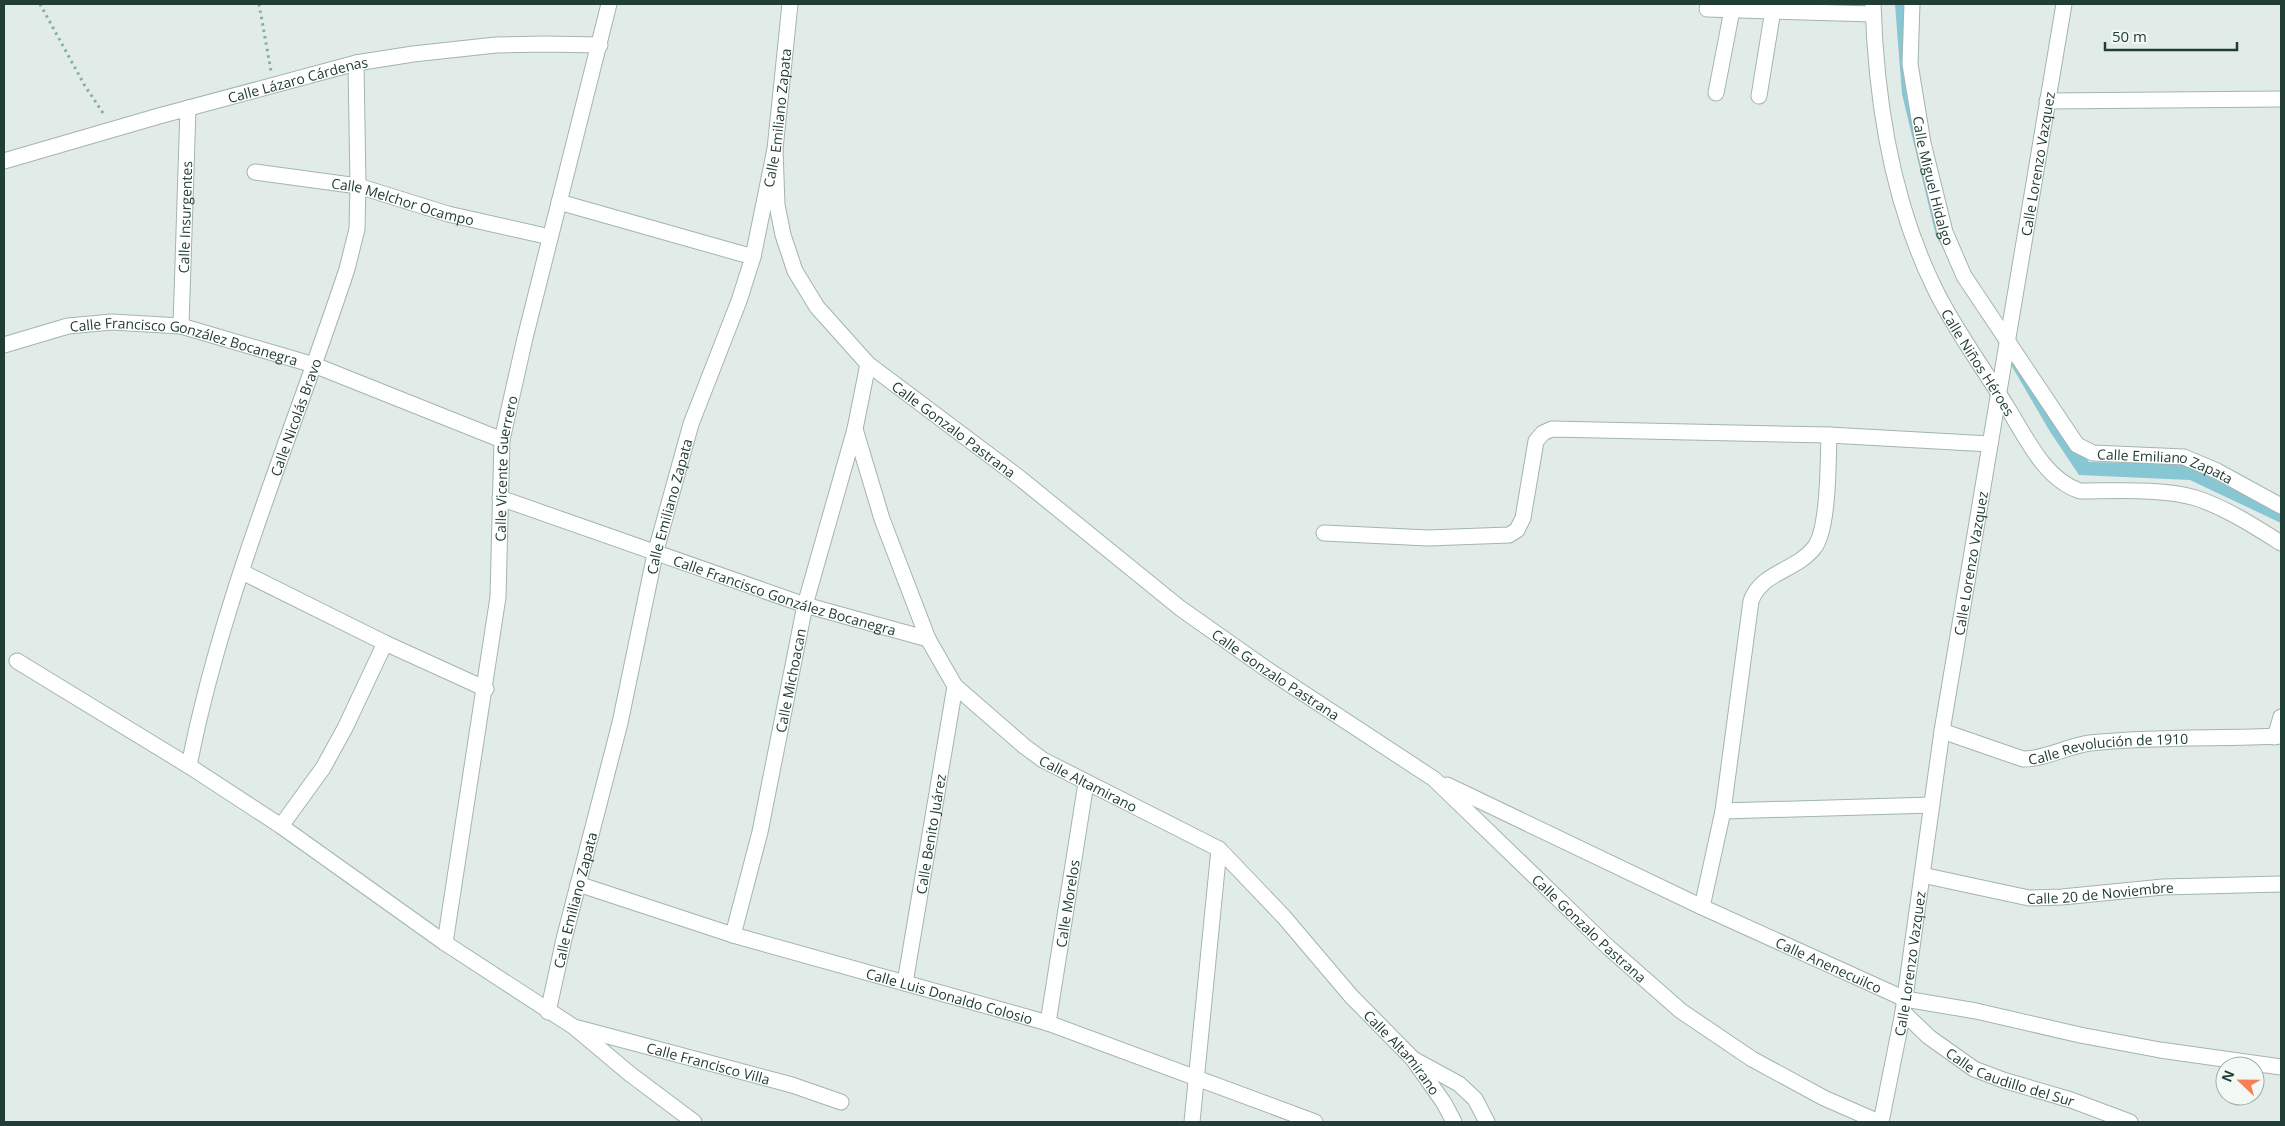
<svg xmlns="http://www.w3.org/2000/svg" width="2285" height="1126" font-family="'Open Sans',sans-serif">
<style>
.water{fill:#87c6d3}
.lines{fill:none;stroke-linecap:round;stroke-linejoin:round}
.minor-casing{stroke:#a4b4af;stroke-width:17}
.path{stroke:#81b1a3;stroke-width:3;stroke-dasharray:2.5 4;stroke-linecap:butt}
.minor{stroke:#fff;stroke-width:15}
.labels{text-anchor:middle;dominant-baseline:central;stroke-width:5;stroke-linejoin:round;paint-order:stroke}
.street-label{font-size:14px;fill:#213e36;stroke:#f2f9f5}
</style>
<rect width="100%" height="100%" fill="#e1ece8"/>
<path class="water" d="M1895,4H1904L1920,105L1938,197L1974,293L2089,462L2184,464L2281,513V523L2190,480L2079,475L2049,430L1936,236L1902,94Z"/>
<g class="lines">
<g class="minor-casing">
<g id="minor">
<path id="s1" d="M1873,4C1876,101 1891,199 1934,287C1954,329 1983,367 2007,407C2026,437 2044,479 2080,491C2114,491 2164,488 2196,498C2226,508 2254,526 2281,543"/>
<path id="s2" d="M1912,4L1910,64L1923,143L1945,232L1964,276L2077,445L2093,453L2184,457L2217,471L2281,506"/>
<path d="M1707,9L1873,14"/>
<path d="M1716,93L1732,10"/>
<path d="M1759,96L1773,10"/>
<path d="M2047,101L2281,99"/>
<path id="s3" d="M775,149L777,205L783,235L795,271L817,307L868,364L1021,479L1180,608L1265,668L1434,779L1608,947L1681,1011L1752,1059L1824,1098L1879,1122"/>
<path id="s4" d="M4,161L159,116L356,63L413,54L496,45L545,44L600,45"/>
<path id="s5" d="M255,172L358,186L448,214L550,237"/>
<path d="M559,202L753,257"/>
<path id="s6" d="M181,326L188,108"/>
<path id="s7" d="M4,345L68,326L112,322L181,326L314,365L502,440"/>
<path id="s8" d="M868,364L855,429L882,519L928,639L955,686L1024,746L1043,760L1219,849L1284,917L1351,996L1413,1059L1444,1103L1454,1122"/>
<path id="s9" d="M500,498L805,605L928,639"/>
<path d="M1324,533L1428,538L1509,535L1517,530L1523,518L1536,441L1543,433L1552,429L1829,435L1990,444"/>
<path d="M242,572L385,643L486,689"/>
<path d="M17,661L189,766L281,826L445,943L574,1027L630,1074L694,1122"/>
<path id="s10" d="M1942,731L2023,759C2046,759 2067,746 2090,743C2153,736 2217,739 2281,736"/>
<path d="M2275,737L2281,717"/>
<path id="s11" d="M189,766C222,596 293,433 347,269L357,229L358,186L356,63"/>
<path id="s12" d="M1447,785L1702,907L1905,999L1976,1011L2080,1035L2160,1050L2281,1067"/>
<path d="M1723,811L1932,805"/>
<path d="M281,826L323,768L345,728L385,643"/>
<path id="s13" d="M1922,875L2029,898L2062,897L2163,887L2281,884"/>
<path id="s14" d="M578,884L733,935L1048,1023L1315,1122"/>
<path d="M1702,907L1723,811L1751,601C1761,572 1796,571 1814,548C1829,530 1828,460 1829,435"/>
<path id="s15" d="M733,935L760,832L805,605L855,429"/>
<path id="s16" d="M445,943L498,597L502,440L525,338L609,4"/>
<path id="s17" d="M905,983L955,686"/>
<path id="s18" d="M548,1012L564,939L620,723L655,554L691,424L739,301L753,257L775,149L790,4"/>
<path id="s19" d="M1903,1012L1929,1037L1974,1069L2003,1080L2071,1100L2130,1122"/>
<path id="s20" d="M1048,1023L1086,783"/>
<path id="s21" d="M578,1028L792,1085L841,1102"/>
<path d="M1415,1060L1459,1084L1475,1099L1487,1122"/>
<path d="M1192,1122L1219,849"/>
<path id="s22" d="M1881,1122L1903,1012L1942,731L2064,4"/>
</g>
</g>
<path class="path" d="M40,4L85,86L105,116
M259,4L271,71"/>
<use href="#minor" class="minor"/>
</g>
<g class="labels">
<g class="street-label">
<text stroke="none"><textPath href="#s4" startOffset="305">Calle Lázaro Cárdenas</textPath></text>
<text stroke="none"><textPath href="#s18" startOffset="925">Calle Emiliano Zapata</textPath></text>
<text stroke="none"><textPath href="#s22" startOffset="971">Calle Lorenzo Vazquez</textPath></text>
<text stroke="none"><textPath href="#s2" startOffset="179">Calle Miguel Hidalgo</textPath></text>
<text stroke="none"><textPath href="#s5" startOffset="151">Calle Melchor Ocampo</textPath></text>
<text stroke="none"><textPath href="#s6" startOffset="109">Calle Insurgentes</textPath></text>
<text stroke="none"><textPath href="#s7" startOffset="185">Calle Francisco González Bocanegra</textPath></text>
<text stroke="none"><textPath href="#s1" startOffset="379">Calle Niños Héroes</textPath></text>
<text stroke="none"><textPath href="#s11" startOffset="365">Calle Nicolás Bravo</textPath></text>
<text stroke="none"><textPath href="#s3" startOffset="351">Calle Gonzalo Pastrana</textPath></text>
<text stroke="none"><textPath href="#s2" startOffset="575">Calle Emiliano Zapata</textPath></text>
<text stroke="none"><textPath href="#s16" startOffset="479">Calle Vicente Guerrero</textPath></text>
<text stroke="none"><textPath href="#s18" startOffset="520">Calle Emiliano Zapata</textPath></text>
<text stroke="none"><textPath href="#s22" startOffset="566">Calle Lorenzo Vazquez</textPath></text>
<text stroke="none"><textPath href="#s9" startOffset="301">Calle Francisco González Bocanegra</textPath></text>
<text stroke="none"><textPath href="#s3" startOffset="756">Calle Gonzalo Pastrana</textPath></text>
<text stroke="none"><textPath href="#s15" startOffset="261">Calle Michoacan</textPath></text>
<text stroke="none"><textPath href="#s10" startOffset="172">Calle Revolución de 1910</textPath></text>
<text stroke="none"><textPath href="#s8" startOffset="509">Calle Altamirano</textPath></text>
<text stroke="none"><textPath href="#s17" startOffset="151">Calle Benito Juárez</textPath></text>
<text stroke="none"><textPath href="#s13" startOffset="181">Calle 20 de Noviembre</textPath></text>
<text stroke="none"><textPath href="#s18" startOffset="115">Calle Emiliano Zapata</textPath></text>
<text stroke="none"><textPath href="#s20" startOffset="121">Calle Morelos</textPath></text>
<text stroke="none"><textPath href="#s3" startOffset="1161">Calle Gonzalo Pastrana</textPath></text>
<text stroke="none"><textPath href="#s22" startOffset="161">Calle Lorenzo Vazquez</textPath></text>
<text stroke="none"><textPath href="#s12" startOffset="422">Calle Anenecuilco</textPath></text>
<text stroke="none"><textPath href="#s14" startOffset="388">Calle Luis Donaldo Colosio</textPath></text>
<text stroke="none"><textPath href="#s8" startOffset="929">Calle Altamirano</textPath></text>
<text stroke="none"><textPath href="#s21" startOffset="135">Calle Francisco Villa</textPath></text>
<text stroke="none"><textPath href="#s19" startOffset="128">Calle Caudillo del Sur</textPath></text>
</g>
</g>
<rect width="2285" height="1126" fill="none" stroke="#213e36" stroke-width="10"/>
<g transform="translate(2240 1081) rotate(292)"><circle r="24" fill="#f2f9f5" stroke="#9eaea9"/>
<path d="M0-4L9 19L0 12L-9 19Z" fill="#f67f55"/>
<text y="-8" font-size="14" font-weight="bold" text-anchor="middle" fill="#213e36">N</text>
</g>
<path d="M2105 42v8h132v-8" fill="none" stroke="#213e36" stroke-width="2.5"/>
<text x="2112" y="42" font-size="15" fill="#213e36" stroke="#f2f9f5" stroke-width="4" paint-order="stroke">50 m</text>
</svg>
